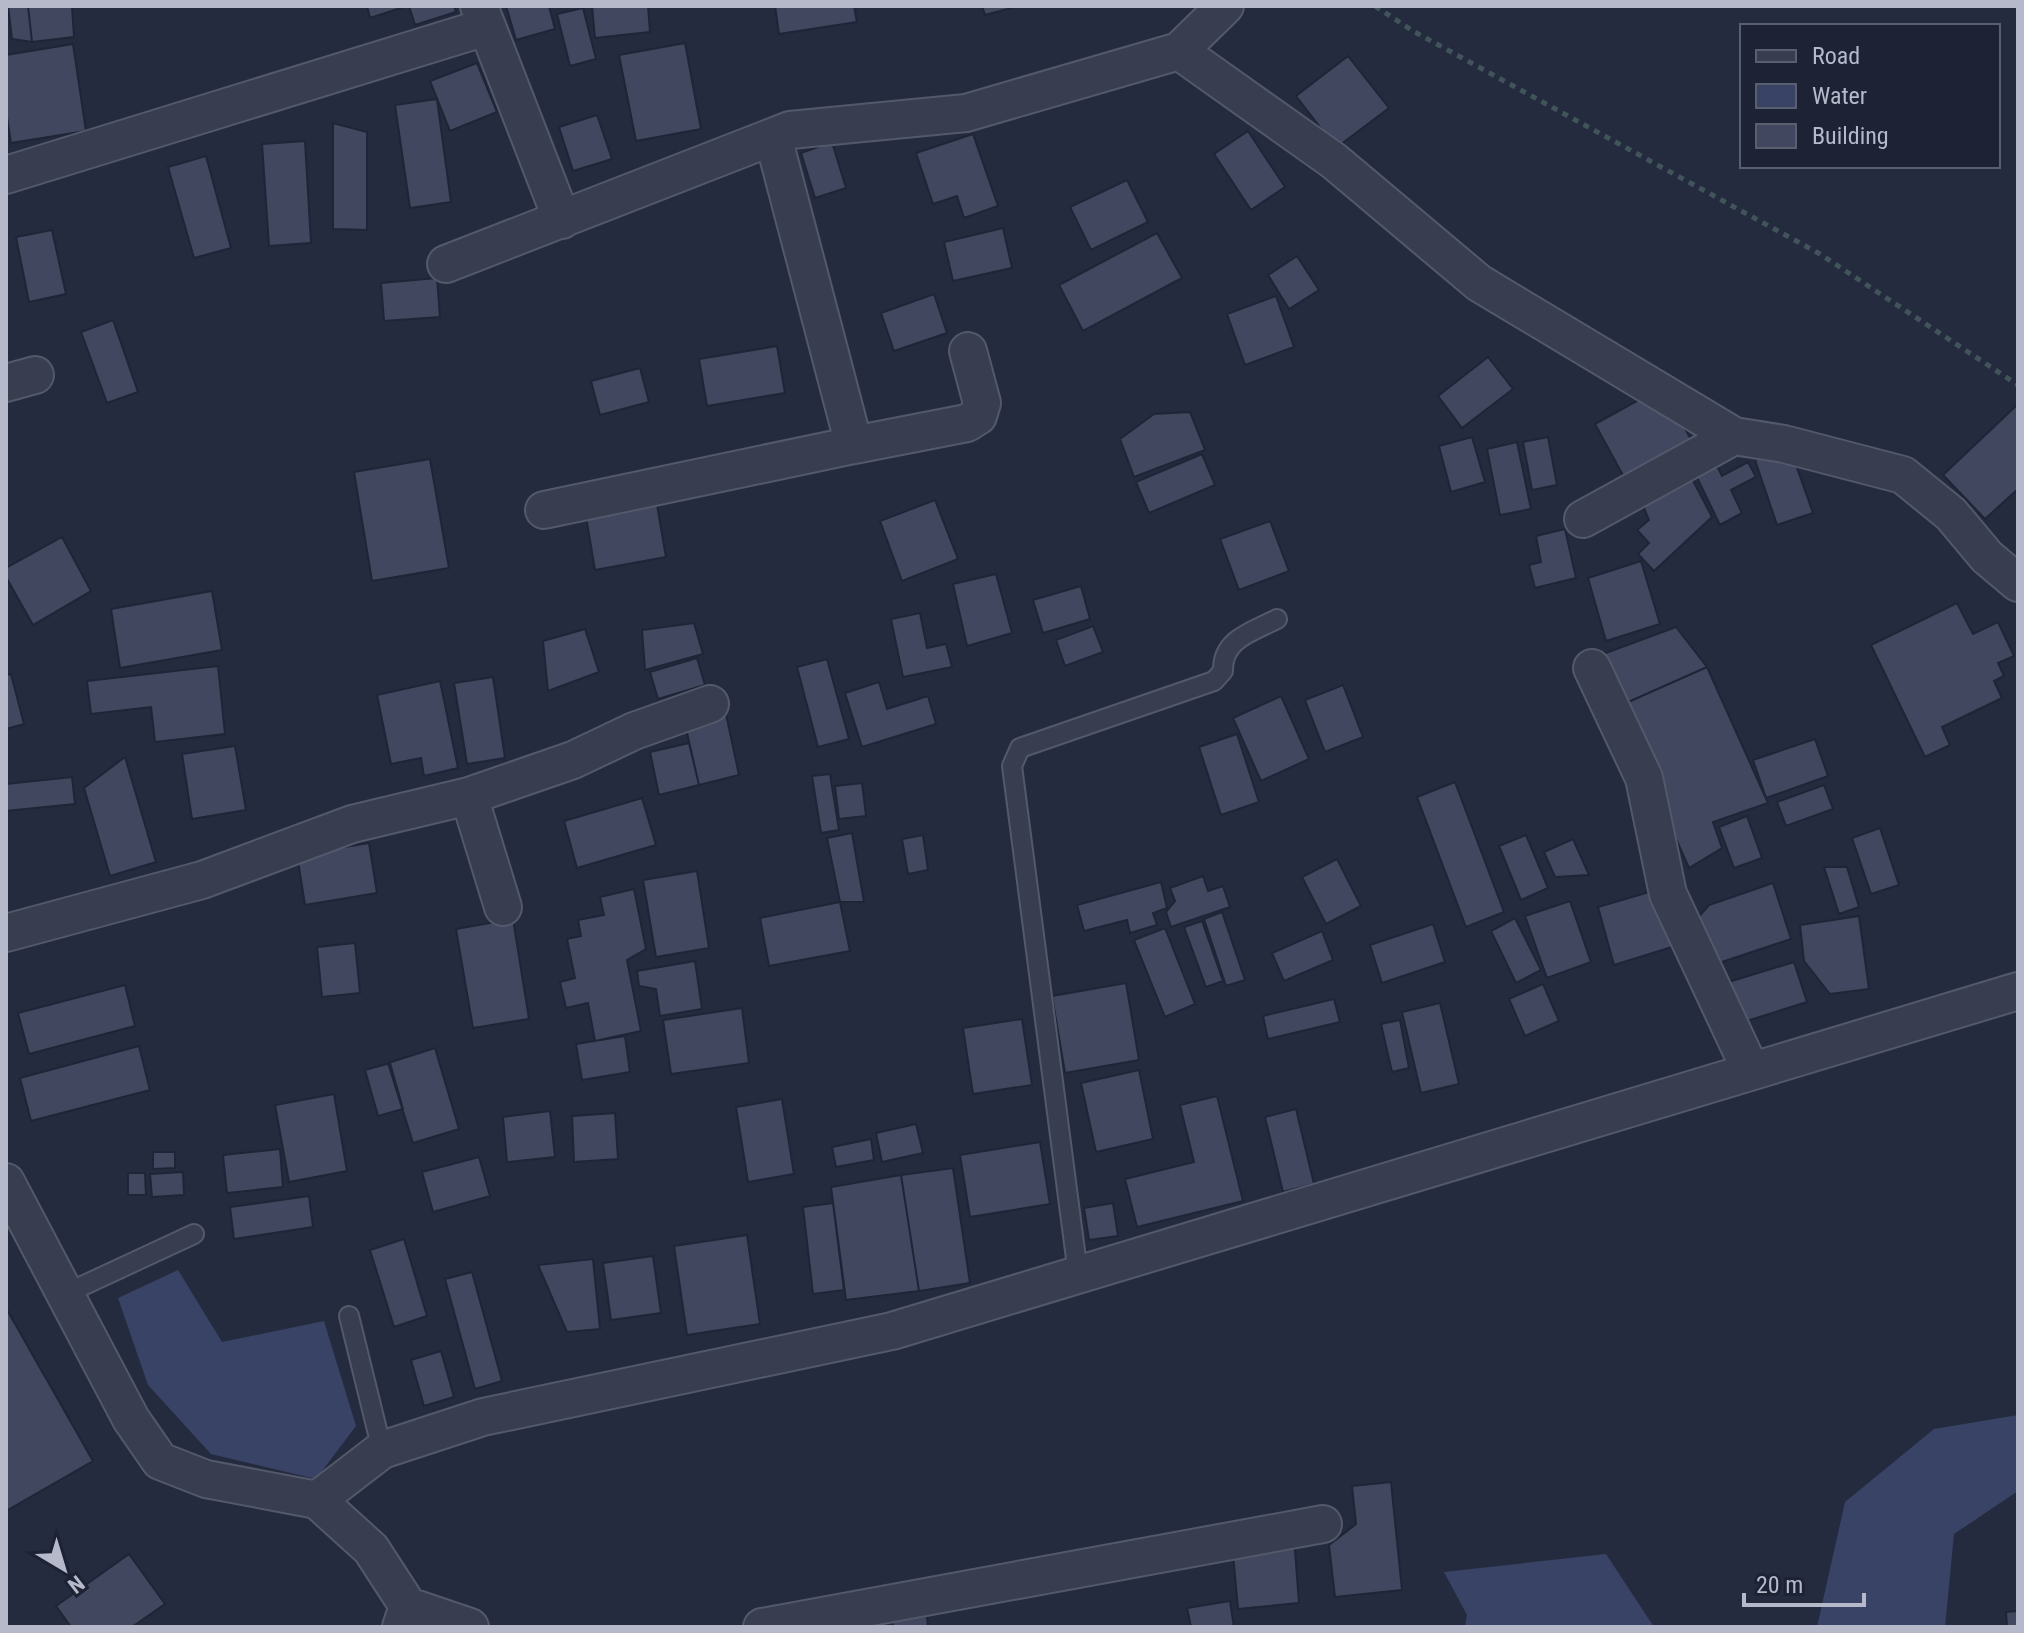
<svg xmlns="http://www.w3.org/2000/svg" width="2024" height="1633" font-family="'Roboto Condensed',sans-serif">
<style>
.water{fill:#384366}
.building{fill:#40475f;stroke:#1f2536;stroke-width:2}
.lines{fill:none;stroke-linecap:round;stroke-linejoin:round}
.lane-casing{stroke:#53596a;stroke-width:22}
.street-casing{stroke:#53596a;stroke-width:40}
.path{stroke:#41545a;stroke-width:5;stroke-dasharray:6 6;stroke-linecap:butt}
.lane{stroke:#383e4f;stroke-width:18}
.street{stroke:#383e4f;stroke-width:36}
</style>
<rect width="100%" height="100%" fill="#242b3f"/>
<path class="water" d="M178,1270L222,1342L324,1321L356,1426L316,1479L211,1454L148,1385L118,1298Z
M2018,1415V1491L1954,1534L1945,1627H1817L1845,1502L1934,1429Z
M1606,1554L1654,1627H1465L1467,1615L1444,1572Z"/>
<path class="building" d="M8,6H28L32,42L12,39Z
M28,6H72L74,37L32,42Z
M367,6H407L370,18Z
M409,6H454L456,12L415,25Z
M506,6H549L555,29L516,40Z
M592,6H648L650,32L595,38Z
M775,6H854L857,22L779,34Z
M982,6H1019L985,15Z
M583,8L596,59L570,66L557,14Z
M685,43L701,129L636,141L619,55Z
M73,44L86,131L11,143L6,111V55Z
M1348,56L1389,108L1336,148L1296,96Z
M477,63L497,112L450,131L430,81Z
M437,99L451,202L410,208L395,105Z
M597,115L612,159L573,171L559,127Z
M333,123L367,132V230L333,229Z
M1248,131L1285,187L1251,210L1214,154Z
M973,134L998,206L964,218L957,196L933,204L916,153Z
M305,141L311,243L269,246L262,144Z
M832,142L846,188L815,198L801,153Z
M206,156L231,248L194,258L168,167Z
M1127,180L1148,222L1091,250L1070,207Z
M1003,228L1012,268L953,281L944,242Z
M52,230L66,294L29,302L16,237Z
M1157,233L1182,278L1083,331L1059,285Z
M1297,256L1319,290L1289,309L1268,275Z
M437,278L440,317L384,321L381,283Z
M934,294L947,333L894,351L881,313Z
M1276,296L1294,347L1245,365L1227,314Z
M113,320L138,392L107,403L81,332Z
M777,346L785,393L707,406L699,359Z
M1488,357L1513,389L1462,428L1438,396Z
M640,368L649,402L600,415L591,381Z
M1644,397L1677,415L1692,441L1625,479L1595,424Z
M2018,404V489L1985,519L1943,475Z
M1190,412L1205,450L1134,477L1120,439L1154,414Z
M1472,437L1485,482L1451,492L1439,446Z
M1548,437L1557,485L1532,490L1523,442Z
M1517,442L1531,509L1500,515L1487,449Z
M1790,448L1813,513L1777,525L1755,460Z
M1202,454L1215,485L1149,513L1136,482Z
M1712,456L1722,476L1748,462L1756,477L1731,490L1742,513L1720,525L1689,461Z
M430,459L449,568L372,581L354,472Z
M1687,469L1712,517L1654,571L1638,554L1649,543L1637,530L1649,520L1644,508L1659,483Z
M935,500L958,559L902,581L880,521Z
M657,505L666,557L595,570L586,517Z
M1270,521L1289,571L1239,590L1220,539Z
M1565,529L1576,578L1535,588L1529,565L1541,562L1536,536Z
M62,537L91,591L33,625L6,577V568Z
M1641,561L1660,624L1606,641L1588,578Z
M996,574L1012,633L967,646L953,584Z
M1081,586L1090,619L1043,633L1033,600Z
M212,591L222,650L120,668L111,609Z
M1957,603L1973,634L1998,622L2014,656L1998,663L2004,676L1994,681L2002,698L1942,727L1950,745L1925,757L1871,645Z
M920,613L927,648L946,644L952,667L903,677L891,619Z
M694,623L703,654L645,670L642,630Z
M1093,626L1103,652L1065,666L1056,640Z
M1676,627L1707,667L1617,707L1603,654Z
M585,629L599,672L548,691L543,641Z
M697,658L705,685L658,699L650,672Z
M827,659L849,739L818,747L797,667Z
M218,666L225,734L155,742L151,707L91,714L87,681Z
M1707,667L1768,803L1713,822L1722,848L1689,868L1617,707Z
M11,674L24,724L6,729V675Z
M493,677L505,758L467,764L454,683Z
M440,681L458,768L424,776L421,758L391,764L377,695Z
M879,682L887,709L928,696L936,724L862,747L845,693Z
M1343,685L1363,737L1325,752L1305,700Z
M1281,696L1309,759L1261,781L1233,718Z
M726,714L739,775L699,785L685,724Z
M1237,734L1259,802L1221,815L1199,747Z
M1815,739L1828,776L1766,798L1753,760Z
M689,743L699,785L659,795L650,752Z
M235,746L246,810L192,819L182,754Z
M125,757L156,862L110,876L84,788Z
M830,774L839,830L821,833L812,776Z
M72,777L75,804L6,811V784Z
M1455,782L1504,912L1466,927L1417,797Z
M862,783L866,816L839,819L835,786Z
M1824,785L1833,809L1786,826L1777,802Z
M642,798L656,845L577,868L564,821Z
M1747,816L1762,858L1734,868L1719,827Z
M1880,828L1899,885L1871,894L1852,838Z
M852,833L864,902H840L827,838Z
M923,835L928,870L908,874L902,839Z
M1526,835L1548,888L1521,900L1499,846Z
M1573,839L1589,875L1555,877L1544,852Z
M369,843L377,893L305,905L297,855Z
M1337,859L1361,906L1326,924L1302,877Z
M1824,867H1847L1859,907L1839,914Z
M697,871L709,948L656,957L643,880Z
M1203,876L1208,891L1223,886L1230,907L1171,927L1166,912L1175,901L1170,888Z
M1161,882L1167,908L1153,913L1157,925L1130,933L1127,920L1084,931L1077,905Z
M1773,883L1791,939L1710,966L1695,921L1709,905Z
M634,889L646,949L627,960L641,1031L595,1041L588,1003L566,1008L560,982L575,978L567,939L581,936L578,920L604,915L600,897Z
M1656,890L1672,947L1614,965L1598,907Z
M1570,901L1591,962L1547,978L1525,916Z
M840,902L850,951L769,966L760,918Z
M1222,912L1245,980L1226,986L1204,919Z
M1859,916L1869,989L1830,994L1804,961L1800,925Z
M1515,918L1541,970L1516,983L1491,931Z
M513,919L529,1019L473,1028L456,929Z
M1202,921L1223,981L1206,987L1184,927Z
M1433,924L1445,962L1382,983L1370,945Z
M1165,928L1195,1004L1165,1017L1134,940Z
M1322,931L1333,960L1284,981L1272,953Z
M355,943L360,993L322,997L317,947Z
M695,961L702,1009L660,1016L656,989L639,986L637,971Z
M1794,962L1807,1002L1734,1025L1722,984Z
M1126,983L1139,1060L1065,1073L1052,996Z
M1543,984L1559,1021L1525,1036L1509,999Z
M125,985L135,1026L29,1054L18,1013Z
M1334,999L1340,1022L1268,1039L1263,1016Z
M1440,1003L1459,1084L1421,1093L1402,1012Z
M742,1008L749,1063L671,1074L663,1020Z
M1022,1019L1032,1085L973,1094L963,1028Z
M1400,1020L1409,1068L1392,1072L1381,1024Z
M625,1036L630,1072L582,1080L576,1044Z
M139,1046L150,1090L31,1121L20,1078Z
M435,1048L459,1129L413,1143L388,1063Z
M390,1063L403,1109L378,1116L365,1070Z
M1139,1070L1153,1139L1096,1152L1081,1083Z
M334,1094L347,1171L289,1182L275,1105Z
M1217,1096L1243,1201L1137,1227L1125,1179L1194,1162L1180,1105Z
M782,1099L794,1174L748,1182L736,1107Z
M1296,1109L1314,1184L1283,1192L1265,1117Z
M550,1111L555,1157L507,1162L503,1117Z
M615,1113L618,1159L574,1162L572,1116Z
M916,1124L923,1153L882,1162L876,1133Z
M871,1139L874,1160L836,1167L832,1147Z
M1040,1142L1050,1204L970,1217L960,1155Z
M280,1149L283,1187L227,1193L223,1155Z
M153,1152H175V1168L153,1169Z
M479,1157L490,1196L433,1212L422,1172Z
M953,1168L970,1283L919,1291L901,1175Z
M183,1172L184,1195L152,1197L150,1174Z
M128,1173H145L146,1195H128Z
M901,1175L919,1291L846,1300L831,1187Z
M309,1196L313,1227L234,1239L230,1207Z
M833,1203L844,1290L813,1294L803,1207Z
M1113,1203L1118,1236L1089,1240L1084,1208Z
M747,1235L760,1324L687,1335L674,1246Z
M404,1239L427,1316L394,1327L370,1250Z
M653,1256L661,1313L611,1320L603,1263Z
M593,1259L600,1329L567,1332L538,1265Z
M472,1272L502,1381L475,1389L445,1279Z
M6,1308L93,1461L6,1511Z
M441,1351L454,1397L424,1406L411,1360Z
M1391,1482L1402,1590L1335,1597L1329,1545L1356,1524L1352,1486Z
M1294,1537L1299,1603L1238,1609L1232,1543Z
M129,1554L165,1604L132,1627H71L56,1606Z
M1230,1601L1234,1627H1191L1187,1608Z
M2018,1611V1627H2007L2006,1612Z
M927,1616L928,1627H895L891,1622Z"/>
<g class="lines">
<g class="lane-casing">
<path id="lane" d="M1078,1274L1012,766L1020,748L1214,681L1223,671C1222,639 1252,632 1277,619
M65,1294L194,1234
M349,1316L382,1450"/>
</g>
<g class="street-casing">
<path id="street" d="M479,6L562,220
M1225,6L1179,51L1334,161L1479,283L1734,436L1784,444L1903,475L1951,514L1987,557L2018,583
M6,175L486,27
M446,264L790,130L966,113L1179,51
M6,383L35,375
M854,445L967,423L978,416L982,403L968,351
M544,510L854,445L773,137
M1583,519L1734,436
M1592,668L1644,778L1668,894L1751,1071
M469,796L503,907
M6,933L202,880L352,824L469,796L573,760L634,731L710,704
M6,1182L131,1419L160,1461L206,1479L317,1500L371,1549L408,1606L401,1627
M317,1500L382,1450L483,1417L892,1331L2018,991
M408,1606L470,1627
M762,1627L1323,1524"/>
</g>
<path class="path" d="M1375,6L1413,31L1820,254L2018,385"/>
<use href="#lane" class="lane"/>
<use href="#street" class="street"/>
</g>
<rect width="2024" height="1633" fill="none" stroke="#b5b9ca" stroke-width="16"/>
<rect x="1740" y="24" width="260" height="144" fill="#1d2334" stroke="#5a5f70" stroke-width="2"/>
<rect x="1756" y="50" width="40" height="12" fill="#383e4f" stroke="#5a5f70" stroke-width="2"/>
<text x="1812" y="64" font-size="24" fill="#b5b9ca">Road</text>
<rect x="1756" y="84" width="40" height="24" fill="#384366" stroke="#5a5f70" stroke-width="2"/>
<text x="1812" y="104" font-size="24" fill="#b5b9ca">Water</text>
<rect x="1756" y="124" width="40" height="24" fill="#40475f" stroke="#5a5f70" stroke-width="2"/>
<text x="1812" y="144" font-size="24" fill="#b5b9ca">Building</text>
<g transform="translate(64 1569) rotate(142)" stroke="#1d2334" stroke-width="6" paint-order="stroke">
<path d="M0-6L14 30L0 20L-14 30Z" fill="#b5b9ca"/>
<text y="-12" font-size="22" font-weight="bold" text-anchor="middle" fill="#b5b9ca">N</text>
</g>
<path d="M1744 1593v12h120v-12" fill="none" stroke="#b5b9ca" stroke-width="4"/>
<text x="1756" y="1593" font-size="24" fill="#b5b9ca" stroke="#1d2334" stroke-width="6" paint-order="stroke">20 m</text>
</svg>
